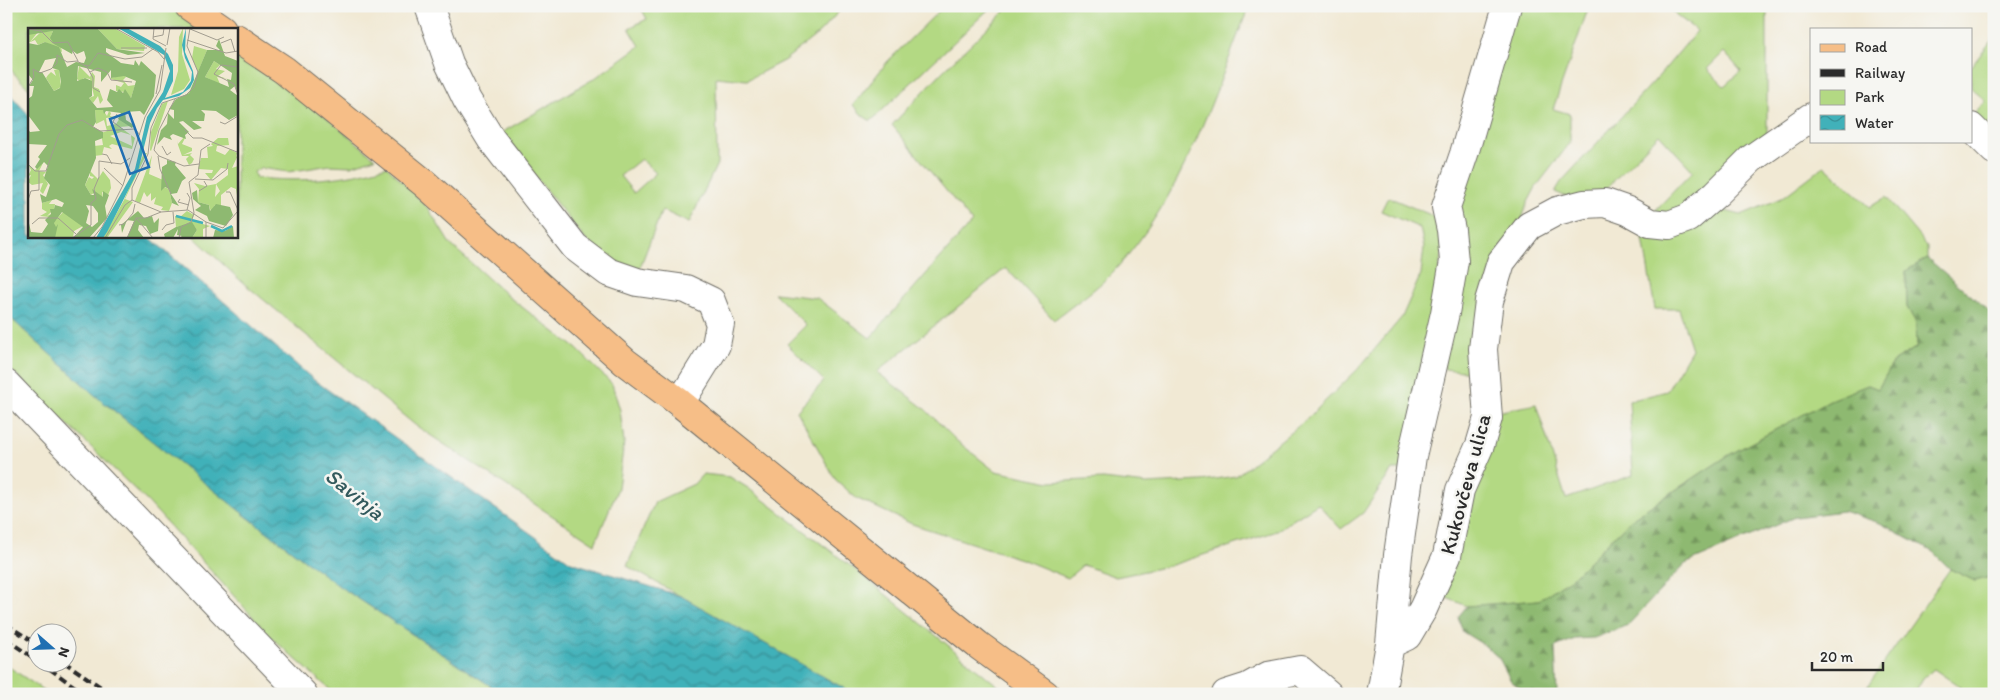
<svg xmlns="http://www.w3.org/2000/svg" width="2000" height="700" font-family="Itim,sans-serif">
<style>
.green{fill:#b3d983;stroke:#6f8257;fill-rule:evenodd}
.forest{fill:url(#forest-firs);stroke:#5c724e}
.water{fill:url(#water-waves);stroke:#366e72}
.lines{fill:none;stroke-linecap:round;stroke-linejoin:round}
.minor-casing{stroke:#706e66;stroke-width:30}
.major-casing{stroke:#706e66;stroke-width:30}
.minor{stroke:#fff;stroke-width:28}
.major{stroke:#f6be87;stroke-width:28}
.rail{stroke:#2b2b2b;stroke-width:4;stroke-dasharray:8 4;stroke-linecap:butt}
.labels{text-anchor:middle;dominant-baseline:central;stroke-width:5;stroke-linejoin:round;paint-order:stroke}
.street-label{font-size:21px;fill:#2b2b2b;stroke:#f6f6f2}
.water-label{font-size:22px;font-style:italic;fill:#335a5d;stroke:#f6f6f2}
.inset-river{fill:none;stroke:#41b1b9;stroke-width:2.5}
.inset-road{fill:none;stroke:#a29d90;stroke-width:1}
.view{fill:#1f6fb2;fill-opacity:0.15;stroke:#1f6fb2;stroke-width:2.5}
.inset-edge{fill:none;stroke:#2b2b2b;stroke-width:2.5}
</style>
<defs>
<pattern id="forest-firs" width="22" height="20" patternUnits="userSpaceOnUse" patternTransform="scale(1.25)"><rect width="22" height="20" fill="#8eb971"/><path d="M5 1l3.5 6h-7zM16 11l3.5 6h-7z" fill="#74975d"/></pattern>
<pattern id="water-waves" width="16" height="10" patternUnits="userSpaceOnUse" patternTransform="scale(1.25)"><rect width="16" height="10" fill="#41b1b9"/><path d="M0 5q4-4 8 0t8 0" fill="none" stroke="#379097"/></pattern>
</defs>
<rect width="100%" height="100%" fill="#f6f6f2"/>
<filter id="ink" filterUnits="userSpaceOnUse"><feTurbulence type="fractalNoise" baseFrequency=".02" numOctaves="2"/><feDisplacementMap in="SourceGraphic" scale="10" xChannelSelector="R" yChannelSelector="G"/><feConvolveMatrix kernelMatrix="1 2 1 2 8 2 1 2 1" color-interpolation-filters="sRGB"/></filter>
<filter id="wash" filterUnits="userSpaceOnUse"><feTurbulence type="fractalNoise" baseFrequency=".0096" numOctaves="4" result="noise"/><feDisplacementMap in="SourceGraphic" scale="20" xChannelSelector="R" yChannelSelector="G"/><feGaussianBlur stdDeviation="1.12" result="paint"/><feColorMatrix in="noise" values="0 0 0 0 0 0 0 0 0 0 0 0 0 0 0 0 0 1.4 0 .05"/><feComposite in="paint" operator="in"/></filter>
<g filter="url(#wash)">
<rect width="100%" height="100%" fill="#f1e9d4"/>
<path class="green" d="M6,6H170L203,29H29V89L6,65Z
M640,6H844L820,32L785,60L747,80L716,77L717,164L689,223L662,210L639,270L607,260L584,238L501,133L595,78L640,46L629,28L647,19ZM641,159L656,173L634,193L620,176Z
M944,6H992L871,121L863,116L853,105L888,61Z
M1010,6H1249C1213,98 1182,199 1113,272C1096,290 1073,305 1054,320L1006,268L877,372L925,409L957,441L995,471L1050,482L1103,479L1147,484L1201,481L1236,476L1306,420L1358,369L1402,317L1421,274L1424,247L1420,228L1381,211L1388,197L1438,218L1444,241L1402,470H1392L1363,513L1341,529L1318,504L1274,532L1169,566L1116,577L1083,565L1068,578L1024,560L912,524L856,498L835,479L797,411L824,381L787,344L806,325L774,293L817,298L870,338L972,222L892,125L941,73Z
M1514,6H1589L1553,109L1570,114V143L1536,187L1527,204L1473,372L1444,369L1455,203Z
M1665,6H1767V141L1688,212L1650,216L1693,171L1659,134L1600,195L1576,201L1555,192L1561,182L1658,77L1697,31ZM1724,52L1741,71L1724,86L1707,69Z
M1994,37V116L1982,133L1971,118L1986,101L1971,88V67Z
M236,51L325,116L375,158L351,166L330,165L288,172L260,168L254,172L256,178C300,182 344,180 387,166L428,208L450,244L509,297L577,349L612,384L620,410L624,442L618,488L595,544L415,425L241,281L193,236H236Z
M1824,166L1870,207L1886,197L1927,246V258L1906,271L1907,307L1916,323L1917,347L1894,361L1878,389L1868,385L1830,400L1729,455L1634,517L1573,577L1539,600L1467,606L1439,595L1497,412L1536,404L1566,499L1633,475L1629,401L1667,391L1692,349L1679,309H1655L1641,227L1710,207L1741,215L1782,198Z
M6,314L98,398L246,516L339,586L503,694H335L274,640L149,503L6,365Z
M703,474L730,477L748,488L852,567L1008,694H854L627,566L655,502L694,484Z
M1950,569L1975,581L1994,576V694H1956L1960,687L1934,669L1923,678L1914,694H1862Z
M6,665L49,694H6Z"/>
<path class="forest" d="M1927,258L1994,315V576L1975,581L1950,569L1933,552L1880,523L1843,511L1795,517L1685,564L1628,625L1594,638L1575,639L1555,647L1557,694L1527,693L1511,681L1499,658L1484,645L1463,632L1458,617L1467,606L1539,600L1573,577L1634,517L1729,455L1830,400L1868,385L1878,389L1894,361L1917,347L1916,323L1907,307L1906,271Z"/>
<path class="water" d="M6,90L29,115V236H148L314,380L571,562L681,596L854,694H503L339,586L246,516L98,398L6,314Z"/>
</g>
<g filter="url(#ink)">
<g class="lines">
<g class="minor-casing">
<path id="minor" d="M429,6L449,63L467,100L491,139L575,247L608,272L637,282L686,289L711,301L720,324L716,345L680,403
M1971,127L1994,150
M6,384L303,694
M1390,644L1407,636L1423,609L1447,556L1460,490L1480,445L1488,418L1483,349L1489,301L1501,262L1529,226L1557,211L1584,204L1605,203L1628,211L1650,223L1669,225L1688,218L1717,193L1751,159L1811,117
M1226,694L1248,687L1268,676L1300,670L1328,694
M1381,694L1390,644L1398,555L1412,456L1445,313L1454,261L1451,230L1446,207L1464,154L1507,6"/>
</g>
<g class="major-casing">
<path id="major" d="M189,6L222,29
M236,38L284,70L424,183L625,362L680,403L978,645L1045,694"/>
</g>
<use href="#minor" class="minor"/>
<use href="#major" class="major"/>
<path class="rail" d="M6,624L38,645
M6,639L38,661
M40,662L85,694
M64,662L111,694"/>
</g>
</g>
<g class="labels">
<g class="street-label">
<text transform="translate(1465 484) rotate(-75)">Kukovčeva ulica</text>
</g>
<g class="water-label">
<text transform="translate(355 494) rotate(39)">Savinja</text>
</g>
</g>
<g transform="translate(28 28)">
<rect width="210" height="210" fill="#f1e9d4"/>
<path d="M69,0H86L117,18L116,23L89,21ZM155,0L154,26L162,52L156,61L143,67L150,43L151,9ZM25,3L23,8L33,18L34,24L17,14L10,17L7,12L0,15V6L10,4L2,14L13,4ZM166,18L179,22L170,44L164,30ZM186,33L192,37L188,41L197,43L190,48L200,51L189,49L192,56L177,49ZM51,38L62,49L64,44L67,48L66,59L71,61L75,72L72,76L70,68L65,75L61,70L66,68L62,51L56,50L52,53L49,51ZM31,41L33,59L26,63L18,50L20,47L24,50L20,47L23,44L28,48L26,42ZM83,42V50L96,47L98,49L95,52L100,58L107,57L103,70L97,64L88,63V57L93,59L96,55L83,51ZM140,73L123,123L122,122L123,104L134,76ZM67,82H75L79,88L81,83L83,85L82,88L86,89L78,90L79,98L88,96L92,90L103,98L92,99L107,110L104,121L84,116L81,118L84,121L76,119L74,127L66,128V118L75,117L73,105L79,103L76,92L68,96ZM93,104L103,107L104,118L82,108ZM156,109L157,110L154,116L164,120V123L155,127L164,125L162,127L166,131L164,135L161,137L158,131L161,128H154L150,117L149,112L150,116ZM190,110H200L201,117L189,118L188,123L197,127L202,121L209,125L208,129L210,127L204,140L210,138V174L208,161L203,159L193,167V177H187L183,184L181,177L170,174L171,161L166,155L177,158L188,156L187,169L192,163L188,156L200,147V141L193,140L183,152L177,145H184L185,142L170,141L173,130H180L179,119L185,118L183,116ZM116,125H119L97,171L105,174L79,210H75L96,172ZM124,127L121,146L135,152L136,159L141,161L144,175L141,183L133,182L135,179L126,176L128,169L123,173V165L119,169L116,164L112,175L107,173ZM16,133L11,143L18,144L15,147L20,156L15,166L12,163L15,155L4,157L0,154L3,147L0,148L3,142L0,136L7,142ZM62,143L70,151L75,143L82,152L83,160L80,167L74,164L75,170L67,164L63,167L57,157L61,149L64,151L66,149L62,148ZM24,172L21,176H27L26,181L19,188L23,186L21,189L12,188L19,184L14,181V175ZM159,183L166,187L164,193L182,198L175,201V210H164L169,202L164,195L148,199L147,188L152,189ZM35,184L55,198L46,203L45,210H27L26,194Z" fill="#b3d983" fill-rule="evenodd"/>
<path d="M0,0H69L89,21L117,25L100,27L78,20V24L93,35L106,37L107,32L111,38L113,33L128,47L126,68L116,87L112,83L97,84L98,92L106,97L104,100L90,91L93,85L78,83L76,86L75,82H67L68,94L65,99L75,104V110L67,113L68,130L57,157L63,167H66L64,161L75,169V163L81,167L77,178L79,190L61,210H45L55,199L34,184L26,195L28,199L30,196L27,210H0V191L3,204L14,205L20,196L17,192L23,186L22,181H26L27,177L34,179L36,175L28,171L14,175L12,166L18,169L22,157L16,150L20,138L16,134L9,141L7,139L12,131L10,129L19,117L0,116V101L2,104L12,103L0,87V71L4,68L6,58H1L5,52L0,46V15L10,17L17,14L31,19L39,39L48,34L56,35L58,30L56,23L49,26L45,23L44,26L26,16L22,10L25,3L0,7ZM28,30L24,40L31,42L33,54L32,60L26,63L14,44H11L17,32ZM50,38L73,44V54L83,42V50L96,48L108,53L103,70L97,61L95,65L91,61L89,64L82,61L79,72L85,79L69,80L61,70L64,68V53L57,50L49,53ZM58,177L65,178L70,185V194L64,199L58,195L61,183ZM191,11L197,28L210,33V67L207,58L202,62L210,68V87L201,92L188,83L173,82L177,86L176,93H164L174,100L166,102L155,93L151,94L161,104L157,107L158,111L145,106L142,108L144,112L136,109L129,117L133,102L139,96L140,85L146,91V82L141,81L148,71L161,65L179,22H192L188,18ZM186,33L204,45L203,52L199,51L201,59L177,49ZM139,132L148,134L147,137L158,150L154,153L149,165L143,166L151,178L144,175L141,161L137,159L133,163L134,139L139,136ZM169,162L170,174L181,177L182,183L188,176L202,179L205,187L198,198L181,193L179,188L167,182L173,178L165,171L164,165ZM110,183L116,190L124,188L126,195L131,190L130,203L122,206L118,198L111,197L110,202L116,210H99L106,193L99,192L94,205L93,197ZM164,194L169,202L164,210H151L154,208L149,207L150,201L145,210H137L136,206L148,199ZM205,198L206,210H185L187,202L197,203Z" fill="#8eb971" fill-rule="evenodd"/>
<path d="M90,0H99L132,18L140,26L145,37V53L137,70L155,64L163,53L164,44L157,30L154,17L158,0L157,24L165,43L166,52L162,60L151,68L135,72L129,80L122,95L110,143L79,204L75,210H68L107,141L119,89L135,64L142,43L136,27Z" fill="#41b1b9"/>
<path class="inset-river" d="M148,188L175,195M183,198L194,203L204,198"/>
<path class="inset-road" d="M87,0L130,24L136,31M126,0L125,11L138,18M0,1L13,3L25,15L40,14L50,33M162,1L189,12L196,9M125,9L135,7L136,0M159,12L198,25L210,23M193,15L203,11L207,24M139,17L142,0M93,20H119M57,37L61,38L70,25L97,31L114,29L125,21M210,39L193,37L186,46L206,56L210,67M62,44L70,40L79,44L83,52L104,54M0,59L6,49L5,41L12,45L23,41L29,35V27L39,34L49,33L59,39L65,50V60L72,64M128,66L134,37M147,71L131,102L126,122L131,128L156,138L171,136M89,86L85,94L96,102M192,94L197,96L210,88M156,101L165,110H174L209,124M134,118L139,127L143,124M74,126L79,127L84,136M130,128L132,141L143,166M0,136L7,143H18L31,106L39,97L54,92L72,103L107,101L112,107M76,140L95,158M167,151L185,152L199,141L200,135M171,163L179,158L176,153M198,164H202L210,182M159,165L162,170L159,182M152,171L150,174L161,177M0,172L3,163L11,162V143M104,172V160L120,126L123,100L134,75L158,67L166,59L170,44L159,18L162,0M104,172L133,184L160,182L178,194L195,200L210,183M178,194V210M4,196L11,190H30L48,206M91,197L96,196L105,185L107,176M134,202L138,197L146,195L145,184M44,210L63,197V175L68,171L66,161L71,149V133L93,136L102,130M65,210L74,199L95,157L117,89L132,62L138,20M77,210L97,177L104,172M99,210L108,190M125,210L108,190H118L133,184M151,210L153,199L163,194L166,185L161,154L170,147L173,122L182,116"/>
<path class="view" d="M101,84L121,139L102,146L82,91Z"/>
<rect width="210" height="210" class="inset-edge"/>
</g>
<rect width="2000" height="700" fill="none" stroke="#f6f6f2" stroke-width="25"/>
<rect x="1810" y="28" width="162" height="115" fill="#f6f6f2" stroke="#a5a5a2"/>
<rect x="1820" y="44" width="25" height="8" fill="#f6be87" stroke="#a5a5a2"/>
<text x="1855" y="52" font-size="15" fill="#2b2b2b">Road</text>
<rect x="1820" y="69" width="25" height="8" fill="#2b2b2b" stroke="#a5a5a2"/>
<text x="1855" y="78" font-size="15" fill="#2b2b2b">Railway</text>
<rect x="1820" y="90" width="25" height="15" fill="#b3d983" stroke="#a5a5a2"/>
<text x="1855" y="102" font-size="15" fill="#2b2b2b">Park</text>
<rect x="1820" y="115" width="25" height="15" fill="url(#water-waves)" stroke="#a5a5a2"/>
<text x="1855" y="128" font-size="15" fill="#2b2b2b">Water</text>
<g transform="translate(52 648) rotate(110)"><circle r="24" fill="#f6f6f2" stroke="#a5a5a2"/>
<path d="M0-4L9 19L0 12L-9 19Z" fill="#1f6fb2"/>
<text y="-8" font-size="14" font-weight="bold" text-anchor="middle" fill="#2b2b2b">N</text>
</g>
<path d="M1812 662v8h71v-8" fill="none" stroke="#2b2b2b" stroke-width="2.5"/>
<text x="1820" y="662" font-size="15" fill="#2b2b2b" stroke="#f6f6f2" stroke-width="4" paint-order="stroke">20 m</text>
</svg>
